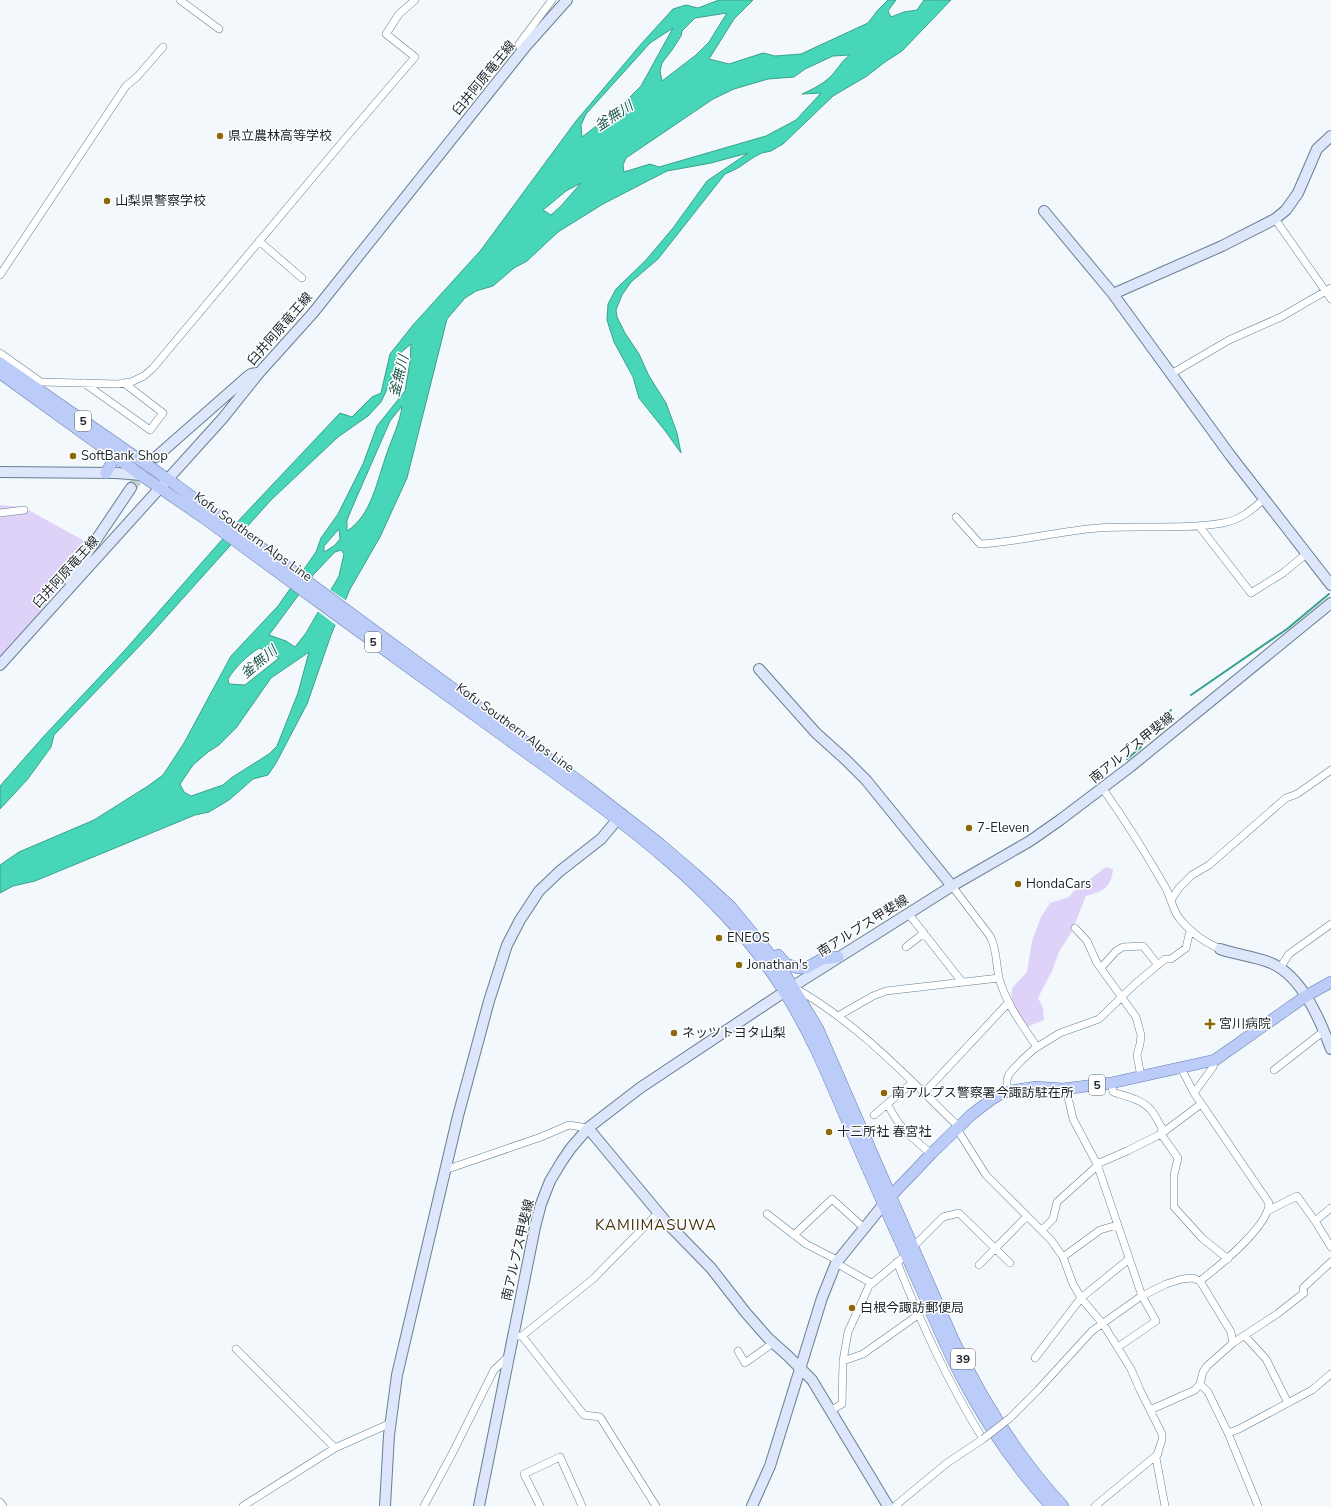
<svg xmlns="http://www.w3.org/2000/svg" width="1331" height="1506" font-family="'Nunito Sans','Noto Sans JP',sans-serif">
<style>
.green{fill:#dfd2f9}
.water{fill:#48d6b8;stroke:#3aa18d;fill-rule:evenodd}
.pier{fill:#f2f8fb}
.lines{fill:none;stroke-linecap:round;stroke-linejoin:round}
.stream{stroke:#3aa18d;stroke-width:2}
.secondary-tunnel{stroke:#c7ced1;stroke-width:10;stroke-dasharray:10 5;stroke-linecap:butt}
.street-casing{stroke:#677f8f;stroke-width:8}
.secondary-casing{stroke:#677f8f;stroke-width:12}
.primary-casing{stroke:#677bad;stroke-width:12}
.street{stroke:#fff;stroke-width:7}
.secondary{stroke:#dee6fc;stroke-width:10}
.primary{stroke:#bcccf8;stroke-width:11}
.street-bridge-casing{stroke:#677f8f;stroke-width:8;stroke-linecap:butt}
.street-bridge{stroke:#fff;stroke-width:7}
.poi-dot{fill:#8e690c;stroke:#fff;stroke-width:1.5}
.labels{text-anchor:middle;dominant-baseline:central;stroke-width:3;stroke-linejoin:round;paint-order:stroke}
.shield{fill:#fff;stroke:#5f666a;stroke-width:1}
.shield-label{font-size:12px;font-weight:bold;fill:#1a242a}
.street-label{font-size:13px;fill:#1a242a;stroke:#fff}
.poi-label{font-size:13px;fill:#1a242a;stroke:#fff;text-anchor:start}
.water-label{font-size:14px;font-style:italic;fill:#1e574a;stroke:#fff}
.quarter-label{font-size:15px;letter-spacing:1px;fill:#423007;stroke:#fff}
</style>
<rect width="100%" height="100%" fill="#f2f8fb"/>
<path class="green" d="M0,505L23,507L88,543L73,567L41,611L0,657Z
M1106,867L1113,869C1111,888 1104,891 1086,896L1071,933L1059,952L1052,971L1038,998L1043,1008L1044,1020L1027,1027L1014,1007L1011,995L1013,987L1027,972L1032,941L1041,917L1050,903L1069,897L1073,892Z"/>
<path class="water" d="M719,0H753L734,19L709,59L729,64L763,53L775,56L801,54L868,23L877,11L888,0H896L888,11L891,17L904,12L917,10L924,0H951L902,51L885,62L867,76L833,96L783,144L771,151L762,153L754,157L738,168L725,174L658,259L631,282L622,295L616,310L617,317L625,333L639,354L649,376L666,403L677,433L681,453L666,432L639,398L633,377L614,342L607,320L608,304L616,289L646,260L673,228L707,181L748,153L711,163L667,171L603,204L558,232L527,261L514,268L493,286L476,291L465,298L447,319L407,478L380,537L350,589L331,635L307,704L276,763L268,775L253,779L229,800L209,812L195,815L35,881L13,886L0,893V865L19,852L94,820L148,786L163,775L184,743L231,656L278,606L316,552L321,538L338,514L363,464L377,426L405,391L410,362L411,344L398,355L390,383L381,402L368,416L338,437L271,500L150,635L54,735L51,747L27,780L0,809V786L44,736L125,650L241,518L340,413L352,417L372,397L381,393L390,354L413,325L481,250L576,121L642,43L673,9L686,5L698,8ZM727,13L709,42L696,55L662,81L660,71L662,63L672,50L681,36L682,31L695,18ZM673,28L641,86L616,111L582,137L581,125L586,114L650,43ZM850,55C841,61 837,71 829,78C821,85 811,90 802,94L821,93L796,120L766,136L659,167L650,164L624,172L623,165L626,158L713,99L734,89L768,79L794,77L805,69L833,56ZM581,183L561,206L551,215L543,210L566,191ZM402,406C400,423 392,438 387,453C377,480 372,515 347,531V520L355,501L390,421ZM339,529L340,539L334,546L324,552V546ZM341,550L344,554L339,576L306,633L295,647L286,641L269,635L314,574L335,552ZM259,648L269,652L279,658L245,685L229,684L228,679C236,666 246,657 259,648ZM309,652L298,693L277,746L269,754L231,778L223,785L191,796L184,792L180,784L193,765L208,752L219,745L236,728L271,678Z"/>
<path class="pier" d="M329,589L347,601L337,626L316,610Z"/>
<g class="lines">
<path class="stream" d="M1191,695L1287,629L1329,594
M1127,759L1140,748L1155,725L1171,710"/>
<path class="secondary-tunnel" d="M131,488L156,457"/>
<g class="street-casing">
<path id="street" d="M180,0L219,29
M522,52L519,44L552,0
M1275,219L1331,299
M259,241L302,278
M0,275L126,86L137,77L163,47
M0,353L41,382L118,384L131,382L144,376L153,368L344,140L415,57L386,34L399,14L415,0
M1171,374L1229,340L1281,317L1331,288
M84,383L150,430L163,413L124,383
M0,513L24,510
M956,517L980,544C1020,542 1058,531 1098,528C1138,525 1184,530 1223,523C1240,520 1252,510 1264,499
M1199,526L1251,593L1283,573L1306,554
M1103,789C1125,820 1145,852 1164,885C1170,894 1173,911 1179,918C1190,932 1204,942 1220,949
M952,886L990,936C997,949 996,964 999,978C1006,1004 1023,1026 1037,1047
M1171,900L1179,888L1192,875L1209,865L1286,798L1297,794L1331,770
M908,913L962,982
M1075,928L1087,941L1097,963L1136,1017L1141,1035L1140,1044L1137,1055L1141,1077
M906,947L924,933
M1101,968L1116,951L1123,947L1143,946L1158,965
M1280,968L1289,954L1331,924
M793,987C857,1022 907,1077 959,1127
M838,1016L873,996L886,991L999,978
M1274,1070L1324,1031
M1111,1083L1113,1092C1125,1096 1141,1099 1150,1109C1155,1114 1158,1122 1162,1128L1161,1134L1178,1158L1174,1175V1207L1202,1238L1228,1259
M1066,1088L1073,1119L1097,1164L1142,1296L1156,1321L1118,1347
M1007,1091V1080L1009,1074L1022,1060L1034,1049L1060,1033L1099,1019L1135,984L1165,959H1171L1186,948L1190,930
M924,1093L1009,1002
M1194,1093L1213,1067L1215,1060
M887,1104L898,1122L906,1132L931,1154
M874,1115L913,1082
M957,1129L986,1175L1051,1240L1063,1257L1073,1284L1081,1298L1103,1324L1131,1369L1140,1390L1162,1434V1440L1156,1458L1165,1506
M1097,1164L1127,1151L1161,1134L1201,1104
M445,1170L541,1137L569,1125L588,1128
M1269,1210L1297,1196L1315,1221L1331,1208
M767,1214L806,1244L837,1260
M1315,1221L1331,1247
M1042,1230L1053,1219L1057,1202L1097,1166
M794,1235L832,1199L864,1228
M913,1247L943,1217L959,1213L1010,1263
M1063,1257L1100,1230L1117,1225
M836,1263L871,1283
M979,1265L1027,1216
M1200,1281L1231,1332L1233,1343
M518,1336H522L593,1279L658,1213
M522,1336L584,1415L600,1417L656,1506
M1245,1336L1266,1359L1288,1403
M236,1349L335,1448
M738,1351L745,1363L773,1343
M1035,1358L1081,1298L1129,1259
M843,1361L863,1354L918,1315
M1200,1384L1208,1392L1228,1433L1258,1506
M1150,1410L1195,1390L1200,1384L1203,1372L1207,1366L1233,1343L1277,1314L1304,1293L1303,1288L1331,1262
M830,1411L842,1404L843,1361L848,1332L869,1286L906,1255
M1010,1418L1038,1390L1092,1331L1140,1297L1166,1284L1182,1279L1193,1278L1200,1281C1218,1267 1269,1226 1269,1203L1194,1093L1181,1068
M1228,1433L1239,1429L1312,1390L1331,1374
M0,1502L3,1506
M243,1506L335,1448L391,1423
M424,1506L452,1454L494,1370L509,1356
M540,1506L524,1474L560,1457L582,1506
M895,1506L947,1463L983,1439C947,1381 922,1325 897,1262
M1095,1506L1158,1454"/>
</g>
<g class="secondary-casing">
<path id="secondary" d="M1044,211L1113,294L1230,455L1331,585
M1113,294L1222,246L1275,219L1286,210L1298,193L1317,149L1331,136
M156,457L247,377L251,374L257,373
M0,472L116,473L142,475
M69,580L131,488
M0,665L223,418L259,373L313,313L526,46L567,0
M759,669L816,733L846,760L866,780L952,886
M1220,949C1237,955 1254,956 1271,963C1302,976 1320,1020 1331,1049
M588,1128L667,1223L711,1268L746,1313L768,1338L788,1356L812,1380L888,1506
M385,1506L389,1435L397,1375L458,1116L489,1001L507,945L520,920L539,891L560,871L601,839L622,814
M479,1506L535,1227L541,1204L550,1181L562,1161L571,1148L588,1128L640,1088L784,992L952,886L1030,841L1060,820L1130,767L1331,603
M752,1506L770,1466L822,1298L836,1263L883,1205"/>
</g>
<g class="primary-casing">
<path id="primary" d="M0,363L176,485L587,787L660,844L695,874L731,907L782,969L818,1029L953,1339C982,1400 1017,1456 1063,1506
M0,373L141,475L204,518C303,591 402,663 502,735C602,808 711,879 780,985C811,1032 831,1083 853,1135C875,1186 898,1237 921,1288C934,1319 947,1350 963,1380C987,1425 1016,1468 1051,1506
M106,473L111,464L112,453
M778,955L786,964L798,968H806L822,959L838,957
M887,1200L931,1154L971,1115L992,1099L1004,1092L1036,1087L1063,1089L1111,1083L1215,1060L1306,996L1331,982"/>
</g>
<use href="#street" class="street"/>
<use href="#secondary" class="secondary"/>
<use href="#primary" class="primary"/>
<g class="street-bridge-casing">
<path id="street-bridge" d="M983,1439L1010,1418"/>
</g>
<use href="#street-bridge" class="street-bridge"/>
</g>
<g class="poi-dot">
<circle cx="220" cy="136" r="4"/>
<circle cx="107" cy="201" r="4"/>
<circle cx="73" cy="456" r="4"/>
<circle cx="969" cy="828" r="4"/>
<circle cx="1018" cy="884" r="4"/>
<circle cx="719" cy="938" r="4"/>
<circle cx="739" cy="965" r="4"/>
<path d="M1208 1018h4v4h4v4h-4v4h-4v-4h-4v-4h4z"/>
<circle cx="674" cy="1033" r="4"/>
<circle cx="884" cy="1093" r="4"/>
<circle cx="829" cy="1132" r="4"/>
<circle cx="852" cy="1308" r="4"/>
</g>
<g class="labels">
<g class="shield">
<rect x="75" y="411" width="16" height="20" rx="3"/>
<rect x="365" y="632" width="16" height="20" rx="3"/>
<rect x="1089" y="1075" width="16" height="20" rx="3"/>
<rect x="951" y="1349" width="24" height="20" rx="3"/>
</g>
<g class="shield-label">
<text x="83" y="421">5</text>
<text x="373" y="642">5</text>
<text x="1097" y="1085">5</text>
<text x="963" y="1359">39</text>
</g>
<g class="street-label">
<text transform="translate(484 78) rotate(-51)">臼井阿原竜王線</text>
<text transform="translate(280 329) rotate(-49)">臼井阿原竜王線</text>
<text transform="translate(253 537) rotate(36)">Kofu Southern Alps Line</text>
<text transform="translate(66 572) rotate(-48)">臼井阿原竜王線</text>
<text transform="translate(515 728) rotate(36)">Kofu Southern Alps Line</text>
<text transform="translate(1132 748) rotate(-39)">南アルプス甲斐線</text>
<text transform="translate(863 926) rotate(-32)">南アルプス甲斐線</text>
<text transform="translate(518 1250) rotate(-77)">南アルプス甲斐線</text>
</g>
<g class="poi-label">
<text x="228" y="136">県立農林高等学校</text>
<text x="115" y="201">山梨県警察学校</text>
<text x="81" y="456">SoftBank Shop</text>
<text x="977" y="828">7-Eleven</text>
<text x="1026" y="884">HondaCars</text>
<text x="727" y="938">ENEOS</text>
<text x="747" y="965">Jonathan's</text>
<text x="1219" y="1024">宮川病院</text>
<text x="682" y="1033">ネッツトヨタ山梨</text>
<text x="892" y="1093">南アルプス警察署今諏訪駐在所</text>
<text x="837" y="1132">十三所社 春宮社</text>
<text x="860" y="1308">白根今諏訪郵便局</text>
</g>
<g class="water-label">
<text transform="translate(614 116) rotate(-33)">釜無川</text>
<text transform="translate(399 376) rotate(-76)">釜無川</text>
<text transform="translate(259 662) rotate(-40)">釜無川</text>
</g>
<g class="quarter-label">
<text x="656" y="1225">KAMIIMASUWA</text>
</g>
</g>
</svg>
